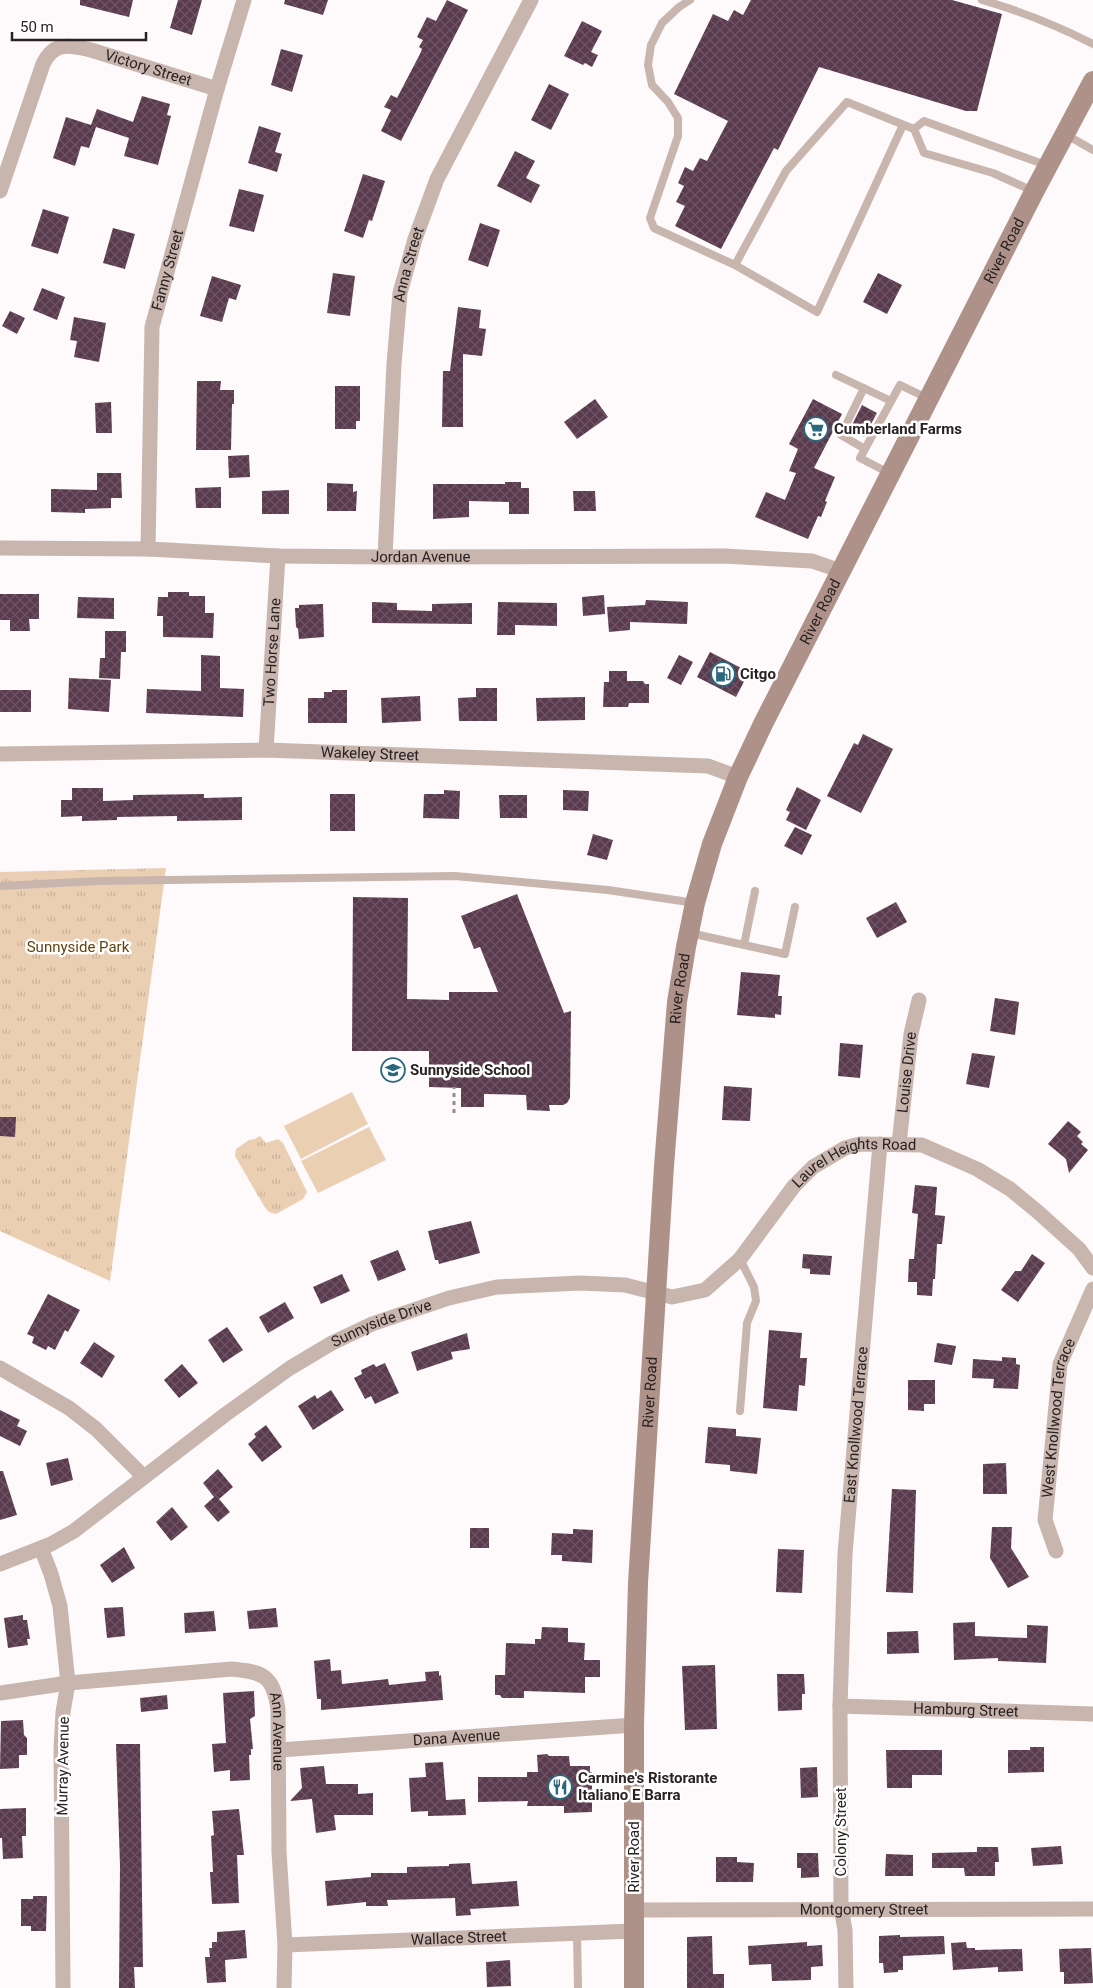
<svg xmlns="http://www.w3.org/2000/svg" width="1093" height="1988" font-family="Roboto,sans-serif">
<style>
.grass{fill:#ebcfb2}
.park{fill:url(#park-tufts)}
.building{fill:url(#building-cross-hatch)}
.lines{fill:none;stroke-linecap:round;stroke-linejoin:round}
.path{stroke:#948e8f;stroke-width:3;stroke-dasharray:4 4;stroke-linecap:butt}
.lane{stroke:#c7b5ae;stroke-width:8}
.street{stroke:#c7b5ae;stroke-width:15}
.secondary{stroke:#ae9289;stroke-width:20}
.labels{text-anchor:middle;dominant-baseline:central;stroke-width:5;stroke-linejoin:round;paint-order:stroke}
.street-label{font-size:15px;fill:#292122;stroke:#fff}
.poi-label{font-size:15px;font-weight:bold;fill:#292122;stroke:#fff;text-anchor:start}
.park-label{font-size:15px;fill:#66400b;stroke:#fff}
</style>
<defs>
<pattern id="park-tufts" width="24" height="20" patternUnits="userSpaceOnUse" patternTransform="scale(1.25)"><rect width="24" height="20" fill="#ebcfb2"/><path d="M3 7l-1-3M5 7V3M7 7l1-3M15 17l-1-3M17 17v-4M19 17l1-3" fill="none" stroke="#cab199"/></pattern>
<pattern id="building-cross-hatch" width="8" height="8" patternUnits="userSpaceOnUse" patternTransform="scale(1.25)"><rect width="8" height="8" fill="#5a3b4e"/><path d="M0 0l8 8M0 8l8-8" fill="none" stroke="#6e5564"/></pattern>
</defs>
<rect width="100%" height="100%" fill="#fef9fa"/>
<path class="grass" d="M352,1092L368,1124L301,1159L284,1126Z
M369,1127L386,1160L318,1193L301,1161Z"/>
<path class="park" d="M166,868L110,1281L0,1231V872Z
M260,1136L266,1143L278,1139L283,1143L307,1192L303,1199L276,1214L269,1212L264,1206L235,1156L236,1149L249,1140L255,1139Z"/>
<path class="building" d="M80,0H133L129,17L80,5Z
M178,0H202L192,35L170,28Z
M285,0H328L323,15L284,4Z
M447,0L468,10L401,141L381,131L391,110L384,107L391,95L397,98L420,54L422,49L419,47L423,40L417,37L427,17L436,21Z
M751,0H952L1002,14L977,111H966L819,67L778,150L774,148L721,249L675,226L685,206L676,202L684,186L678,183L685,167L693,171L700,158L707,161L728,121L674,94L713,14L728,21L734,10L743,15Z
M582,21L602,31L591,52L598,55L592,67L585,63L583,65L564,56Z
M281,49L303,55L292,92L271,85Z
M549,84L569,94L551,130L531,120Z
M142,96L170,104L167,115L171,116L158,165L124,156L129,138L96,127L89,148L81,146L75,166L53,158L66,117L91,125L97,109L133,122Z
M259,126L281,133L275,152L282,154L277,172L248,163Z
M515,151L535,161L526,178L540,185L531,203L497,186Z
M363,174L385,181L372,221L369,220L363,238L344,231Z
M239,189L264,195L254,232L229,226Z
M43,209L69,217L58,254L31,246Z
M480,223L500,230L488,267L468,260Z
M113,228L135,234L125,269L103,263Z
M333,273L355,276L350,316L327,313Z
M878,273L902,285L887,314L863,302Z
M212,276L241,285L236,300L229,298L222,322L200,316Z
M42,288L65,297L57,320L33,310Z
M458,307L481,310L479,328L486,329L482,356L463,354V427H442L443,371H450Z
M10,311L25,318L17,334L2,326Z
M74,317L106,323L99,362L74,357L77,341L70,340Z
M197,381H221L220,390H234V404H232L231,450H196Z
M335,386H360V421H356V429H335Z
M595,399L608,417L577,439L564,422Z
M813,399L842,414L814,468L835,477L825,501L827,502L821,517L818,516L808,539L755,517L766,492L785,500L796,473L789,471L798,449L789,444Z
M111,402L112,433H96L95,403Z
M862,405L877,413L864,437L850,429Z
M249,455L250,477L229,478L228,456Z
M97,473H121L122,498H111V508L85,509V513L51,512V489L97,490Z
M505,482H521V488H529V514H509V502L469,501V517L433,519V484H505Z
M327,483L353,484V492L357,491L356,511H327Z
M221,487V508H196L195,488Z
M289,490V514H262V491Z
M573,491H595L596,511H574Z
M168,592H189V596H205V613H214L213,638L163,637V616H157L158,597H168Z
M0,594H39V619H29L30,631H10V620H0Z
M604,595L605,614L583,616L582,597Z
M78,597L114,598V619L77,618Z
M646,600L688,602L687,624L630,622V630L609,632L607,607L645,605Z
M372,602L397,603V610L432,611V604L472,603V624L372,623Z
M498,602L557,603V626L515,625V635H497Z
M323,604L324,637L299,639L298,629L296,627L295,608H299V605Z
M105,631H126V652H121L120,679L99,678L100,658H105Z
M710,652L749,672L736,697L697,677Z
M201,655L220,656V688L244,689L243,717L146,713L147,689L201,691Z
M679,655L693,662L681,685L667,678Z
M609,671H627V681H643L645,684H649V703H629L628,707H603L604,682H609Z
M69,678L111,680L109,712L68,709Z
M476,688H497V721H459L458,698L476,697Z
M0,690H31V712H0Z
M332,690H347V723H308V698H324V692H332Z
M420,696L421,721L382,723L381,698Z
M585,697V720L537,721L536,698Z
M863,734L893,749L861,813L827,796L854,743L858,745Z
M797,787L821,800L806,830L786,820L790,812L786,810Z
M72,788H103V801L133,800V795L204,794V798L242,797V820L177,821V816L117,817V820L82,821V816L61,817V800H72Z
M444,790L460,791L459,819L423,818L424,794H444Z
M563,790L589,791L588,811L563,810Z
M330,794H355V831H330Z
M499,795H527V818H500Z
M795,827L812,835L802,855L784,846Z
M593,834L613,840L607,860L587,855Z
M517,894L564,1013L571,1011L570,1098L567,1103L563,1105H549L550,1111L527,1110L526,1095L484,1094V1107H461V1088L429,1087V1051H352L353,897L408,898L407,999L449,1000V992H498L480,947L474,949L461,916Z
M896,902L907,922L877,938L866,918Z
M741,972L780,975L778,996H782L781,1015L775,1014V1018L737,1015Z
M995,998L1019,1002L1015,1035L990,1031Z
M840,1043L863,1045L860,1078L838,1076Z
M972,1053L995,1056L989,1088L966,1084Z
M724,1086L752,1088L750,1121L722,1120Z
M0,1117H16L15,1137L0,1136Z
M1068,1121L1081,1132L1077,1136L1083,1142L1081,1144L1088,1150L1069,1173L1066,1159L1048,1144Z
M915,1185L937,1187L935,1215L945,1216L942,1244H937L935,1279H933L932,1296L917,1295V1282H908L909,1259H914L918,1214L912,1213Z
M471,1221L480,1253L439,1264L438,1260H435L428,1231Z
M398,1250L406,1270L378,1281L370,1261Z
M803,1254L832,1256L830,1275L810,1274V1269L802,1268Z
M1032,1254L1045,1263L1018,1302L1001,1290L1015,1271H1021Z
M342,1274L350,1291L321,1304L313,1287Z
M48,1294L80,1310L68,1332L65,1330L55,1350L48,1346L46,1350L32,1343L34,1337L27,1334Z
M285,1302L294,1318L268,1333L259,1317Z
M227,1327L243,1350L223,1363L208,1340Z
M769,1330L802,1333L800,1358H807L805,1386L799,1385L797,1411L763,1408Z
M467,1333L470,1349L451,1352L453,1359L417,1371L411,1352Z
M94,1342L115,1356L102,1378L80,1363Z
M937,1343L956,1346L952,1365L934,1362Z
M1002,1357L1016,1358V1364L1020,1365L1018,1389L993,1388L994,1379L972,1378L973,1359L1002,1361Z
M385,1363L399,1393L375,1404L371,1396L365,1399L354,1378L362,1374L361,1370L374,1364L376,1367Z
M182,1364L198,1383L179,1398L164,1380Z
M908,1380H935V1404H924V1411L908,1410Z
M331,1390L344,1410L313,1430L298,1406L315,1395L317,1399Z
M0,1410L20,1420L17,1426L27,1431L20,1446L0,1436Z
M266,1425L282,1447L262,1462L248,1444L256,1437L254,1434Z
M708,1427L736,1429V1436L761,1438L757,1474L730,1471V1465L705,1463Z
M68,1458L73,1480L51,1486L46,1463Z
M1006,1463L1007,1494H983V1464Z
M218,1469L233,1487L219,1499L230,1512L218,1522L204,1506L214,1497L203,1483Z
M0,1471H3L17,1515L0,1520Z
M892,1489L916,1490L913,1593L886,1592Z
M172,1507L188,1527L171,1541L156,1522Z
M992,1527H1012L1011,1548L1029,1577L1008,1588L990,1558Z
M470,1528H489V1548H470Z
M573,1529L593,1530L592,1563L562,1561V1555H551L552,1533L573,1534Z
M124,1547L135,1568L112,1583L100,1565Z
M778,1549L804,1550L802,1593L776,1592Z
M123,1607L125,1636L107,1638L104,1608Z
M276,1608L278,1627L249,1629L247,1611Z
M214,1611L216,1631L185,1633L184,1613Z
M23,1615V1620H27L30,1639H27L28,1645L8,1648L4,1618Z
M975,1622V1636L1027,1638V1625L1048,1626L1046,1663L998,1661V1658L954,1660L953,1623Z
M542,1627L568,1628V1642L585,1643L584,1660H600V1677H585V1693L524,1691V1698H502L500,1695H495V1675H505L506,1643L535,1644V1639H541Z
M918,1631L919,1653L887,1654V1632Z
M330,1659L331,1671L341,1670L342,1684L388,1679L389,1685L426,1681L425,1672L439,1671V1676L441,1675L443,1700L321,1710V1699H317L314,1661Z
M715,1665L717,1729L685,1730L682,1666Z
M777,1674H804L805,1694H802V1710L778,1711Z
M254,1691L255,1716L250,1719L253,1749H251V1755H249L250,1780L230,1781V1770L214,1772L212,1744L226,1743L223,1693Z
M167,1695L168,1709L141,1712L140,1698Z
M23,1720L24,1735L27,1738V1755H19V1768L0,1769L1,1721Z
M116,1744H140L143,1967H134L135,1988H119L120,1865Z
M1030,1747H1044V1772L1008,1773V1750H1030Z
M886,1750H942V1775H912V1788H887Z
M547,1754L549,1756H569L570,1766H590V1772H592V1812L564,1813V1806H527L528,1801L478,1802V1777H527V1772H538L537,1755Z
M443,1762L446,1800L465,1799L466,1815L428,1816V1811L411,1812L409,1778L426,1777L425,1763Z
M324,1766L326,1784H358V1794L373,1793V1815H334L336,1830L316,1833L312,1799L290,1801L302,1788L300,1768Z
M817,1767L818,1797L801,1798L800,1768Z
M26,1808V1836H22L23,1858L3,1859L2,1838H0V1809Z
M239,1809L244,1855H237L239,1903L212,1904L210,1872H213L211,1836L214,1835L212,1811Z
M1061,1846L1063,1864L1033,1866L1031,1848Z
M977,1847H998L999,1862H995V1876H965L964,1868H932V1853L977,1852Z
M797,1853H818L819,1877L801,1878V1868H797Z
M886,1854L913,1855V1876H885Z
M716,1857H737V1862L754,1863L753,1882H716Z
M470,1863L472,1884L517,1881L519,1906L470,1909L471,1915L456,1916L455,1898L387,1900L388,1906H366V1902L327,1906L325,1881L371,1877V1873H407V1867L449,1866V1864Z
M33,1896H47L46,1931H31V1926H21V1899H33Z
M245,1930L247,1958L225,1960L226,1982L207,1983L205,1957H210L209,1948H212V1942H217V1932Z
M900,1935V1937L944,1936L945,1954L903,1956V1970H898V1972L884,1973L883,1963H879V1936Z
M712,1936L713,1974H724V1988H687V1937Z
M807,1942V1946L822,1945L823,1966L811,1967V1980L772,1981L771,1964L749,1965L748,1946Z
M966,1942L967,1948H975V1950L1022,1949L1023,1971L998,1972V1967L953,1970L951,1943Z
M1091,1948L1093,1983L1064,1984V1972H1060L1059,1949Z
M510,1960L511,1986L487,1987L486,1962Z"/>
<g class="lines">
<path class="path" d="M454,1113V1087"/>
<path class="lane" d="M690,0L679,7L662,23L651,45L648,65L652,85L668,102L678,118V136L650,218L654,228L735,265
M982,0C1020,11 1058,26 1093,44
M903,125L817,312L735,265L786,171L847,102L914,129
M1065,134L1093,150
M1033,191L993,173L924,153L914,129L924,121L1046,165
M836,375L891,401
M864,388L841,435L865,449
M889,473L860,458L900,385L927,398
M0,886L99,881L455,876L608,890L695,903
M690,933L785,954L795,907
M744,945L755,891
M740,1259L754,1287L756,1301L747,1323L740,1411
M577,1933L578,1988"/>
<g class="street">
<path id="s1" d="M0,191L43,64C54,41 69,45 91,50L217,89"/>
<path id="s2" d="M0,548L148,549L278,556L385,557L724,556L812,561L841,571"/>
<path id="s3" d="M148,549L152,327L217,89L244,0"/>
<path id="s4" d="M385,557L394,364L400,293L415,239L437,179L531,0"/>
<path id="s5" d="M266,750L278,556"/>
<path id="s6" d="M0,754L266,750L708,766L738,777"/>
<path id="s7" d="M899,1144L911,1034L919,1000"/>
<path d="M0,1368L69,1408L96,1429L144,1477"/>
<path d="M41,1548L51,1574L60,1606L68,1683L63,1712L61,1749L63,1988"/>
<path id="s8" d="M1056,1551L1045,1520L1060,1364L1093,1289"/>
<path id="s9" d="M0,1564L51,1544L74,1531L226,1414L290,1368L332,1343L372,1324L449,1298L497,1287L580,1283L625,1285L672,1297L705,1290L740,1259L794,1186L813,1167L845,1148L860,1144L922,1145L977,1169L1010,1189L1038,1212L1079,1249L1093,1268"/>
<path id="s10" d="M0,1693L68,1683L232,1669C263,1672 273,1675 278,1709L279,1852L285,1945L284,1988"/>
<path id="s11" d="M840,1706L1093,1714"/>
<path id="s12" d="M279,1750L634,1725"/>
<path id="s13" d="M634,1910L1093,1909"/>
<path id="s14" d="M285,1945L633,1931"/>
<path id="s15" d="M846,1988L845,1930L841,1908L840,1706L845,1554L880,1144"/>
</g>
<path class="secondary" id="s16" d="M634,1988V1725L638,1583L664,1166L677,1002L686,947L695,903L712,844L738,777L763,724L1034,192L1093,81"/>
</g>
<defs>
<g id="supermarket-ring" transform="scale(1.25)"><circle r="9.5" fill="#fff" stroke="#2a687e" stroke-width="1.5"/><path d="M-6-5.5h2.5l.6 2H6L4.5 2H-2.5L-4.4-4H-6ZM-1.5 3.2a1.3 1.3 0 1 0 .1 0ZM3 3.2a1.3 1.3 0 1 0 .1 0Z" fill="#2a687e"/></g>
<g id="fuel-ring" transform="scale(1.25)"><circle r="9.5" fill="#fff" stroke="#2a687e" stroke-width="1.5"/><path d="M-5.5-6h7V0h2V4h1.3V-2.5L3-4.5l.8-.8L6-3V5H2.5V1h-1V6h-7ZM-4.2-4.7v3.2H.2V-4.7Z" fill="#2a687e"/></g>
<g id="school-ring" transform="scale(1.25)"><circle r="9.5" fill="#fff" stroke="#2a687e" stroke-width="1.5"/><path d="M0-5L7-2L0 1L-7-2ZM-4 1L0 2.5L4 1V4Q0 6-4 4Z" fill="#2a687e"/></g>
<g id="restaurant-ring" transform="scale(1.25)"><circle r="9.5" fill="#fff" stroke="#2a687e" stroke-width="1.5"/><path d="M-5-6h1v4h1v-4h1v4h1v-4h1v5L-1.5 .5V6h-2V.5L-5-1ZM5-6V6H3V1.5H1.5Q1.5-4 5-6Z" fill="#2a687e"/></g>
</defs>
<g fill-rule="evenodd">
<use href="#supermarket-ring" x="816" y="429"/>
<use href="#fuel-ring" x="723" y="674"/>
<use href="#school-ring" x="393" y="1070"/>
<use href="#restaurant-ring" x="560" y="1787"/>
</g>
<g class="labels">
<g class="street-label">
<text stroke="none"><textPath href="#s1" startOffset="250">Victory Street</textPath></text>
<text stroke="none"><textPath href="#s16" startOffset="1811">River Road</textPath></text>
<text stroke="none"><textPath href="#s4" startOffset="294">Anna Street</textPath></text>
<text stroke="none"><textPath href="#s3" startOffset="281">Fanny Street</textPath></text>
<text stroke="none"><textPath href="#s2" startOffset="421">Jordan Avenue</textPath></text>
<text stroke="none"><textPath href="#s16" startOffset="1406">River Road</textPath></text>
<text stroke="none"><textPath href="#s5" startOffset="98">Two Horse Lane</textPath></text>
<text stroke="none"><textPath href="#s6" startOffset="370">Wakeley Street</textPath></text>
<text stroke="none"><textPath href="#s16" startOffset="1001">River Road</textPath></text>
<text stroke="none"><textPath href="#s7" startOffset="72">Louise Drive</textPath></text>
<text stroke="none"><textPath href="#s9" startOffset="992">Laurel Heights Road</textPath></text>
<text stroke="none"><textPath href="#s9" startOffset="454">Sunnyside Drive</textPath></text>
<text stroke="none"><textPath href="#s16" startOffset="596">River Road</textPath></text>
<text stroke="none"><textPath href="#s8" startOffset="136">West Knollwood Terrace</textPath></text>
<text stroke="none"><textPath href="#s15" startOffset="564">East Knollwood Terrace</textPath></text>
<text stroke="none"><textPath href="#s11" startOffset="126">Hamburg Street</textPath></text>
<text stroke="none"><textPath href="#s10" startOffset="325">Ann Avenue</textPath></text>
<text stroke="none"><textPath href="#s12" startOffset="178">Dana Avenue</textPath></text>
<text transform="translate(63 1766) rotate(-89)">Murray Avenue</text>
<text transform="translate(841 1832) rotate(-90)">Colony Street</text>
<text transform="translate(634 1857) rotate(-90)">River Road</text>
<text stroke="none"><textPath href="#s13" startOffset="230">Montgomery Street</textPath></text>
<text stroke="none"><textPath href="#s14" startOffset="174">Wallace Street</textPath></text>
</g>
<g class="poi-label">
<text x="834" y="429">Cumberland Farms</text>
<text x="740" y="674">Citgo</text>
<text x="410" y="1070">Sunnyside School</text>
<text x="578" y="1778">Carmine's Ristorante<tspan x="578" dy="17">Italiano E Barra</tspan></text>
</g>
<g class="park-label">
<text x="78" y="947">Sunnyside Park</text>
</g>
</g>
<path d="M12 32v8h134v-8" fill="none" stroke="#292122" stroke-width="2.5"/>
<text x="20" y="32" font-size="15" fill="#292122" stroke="#ffffff" stroke-width="4" paint-order="stroke">50 m</text>
</svg>
